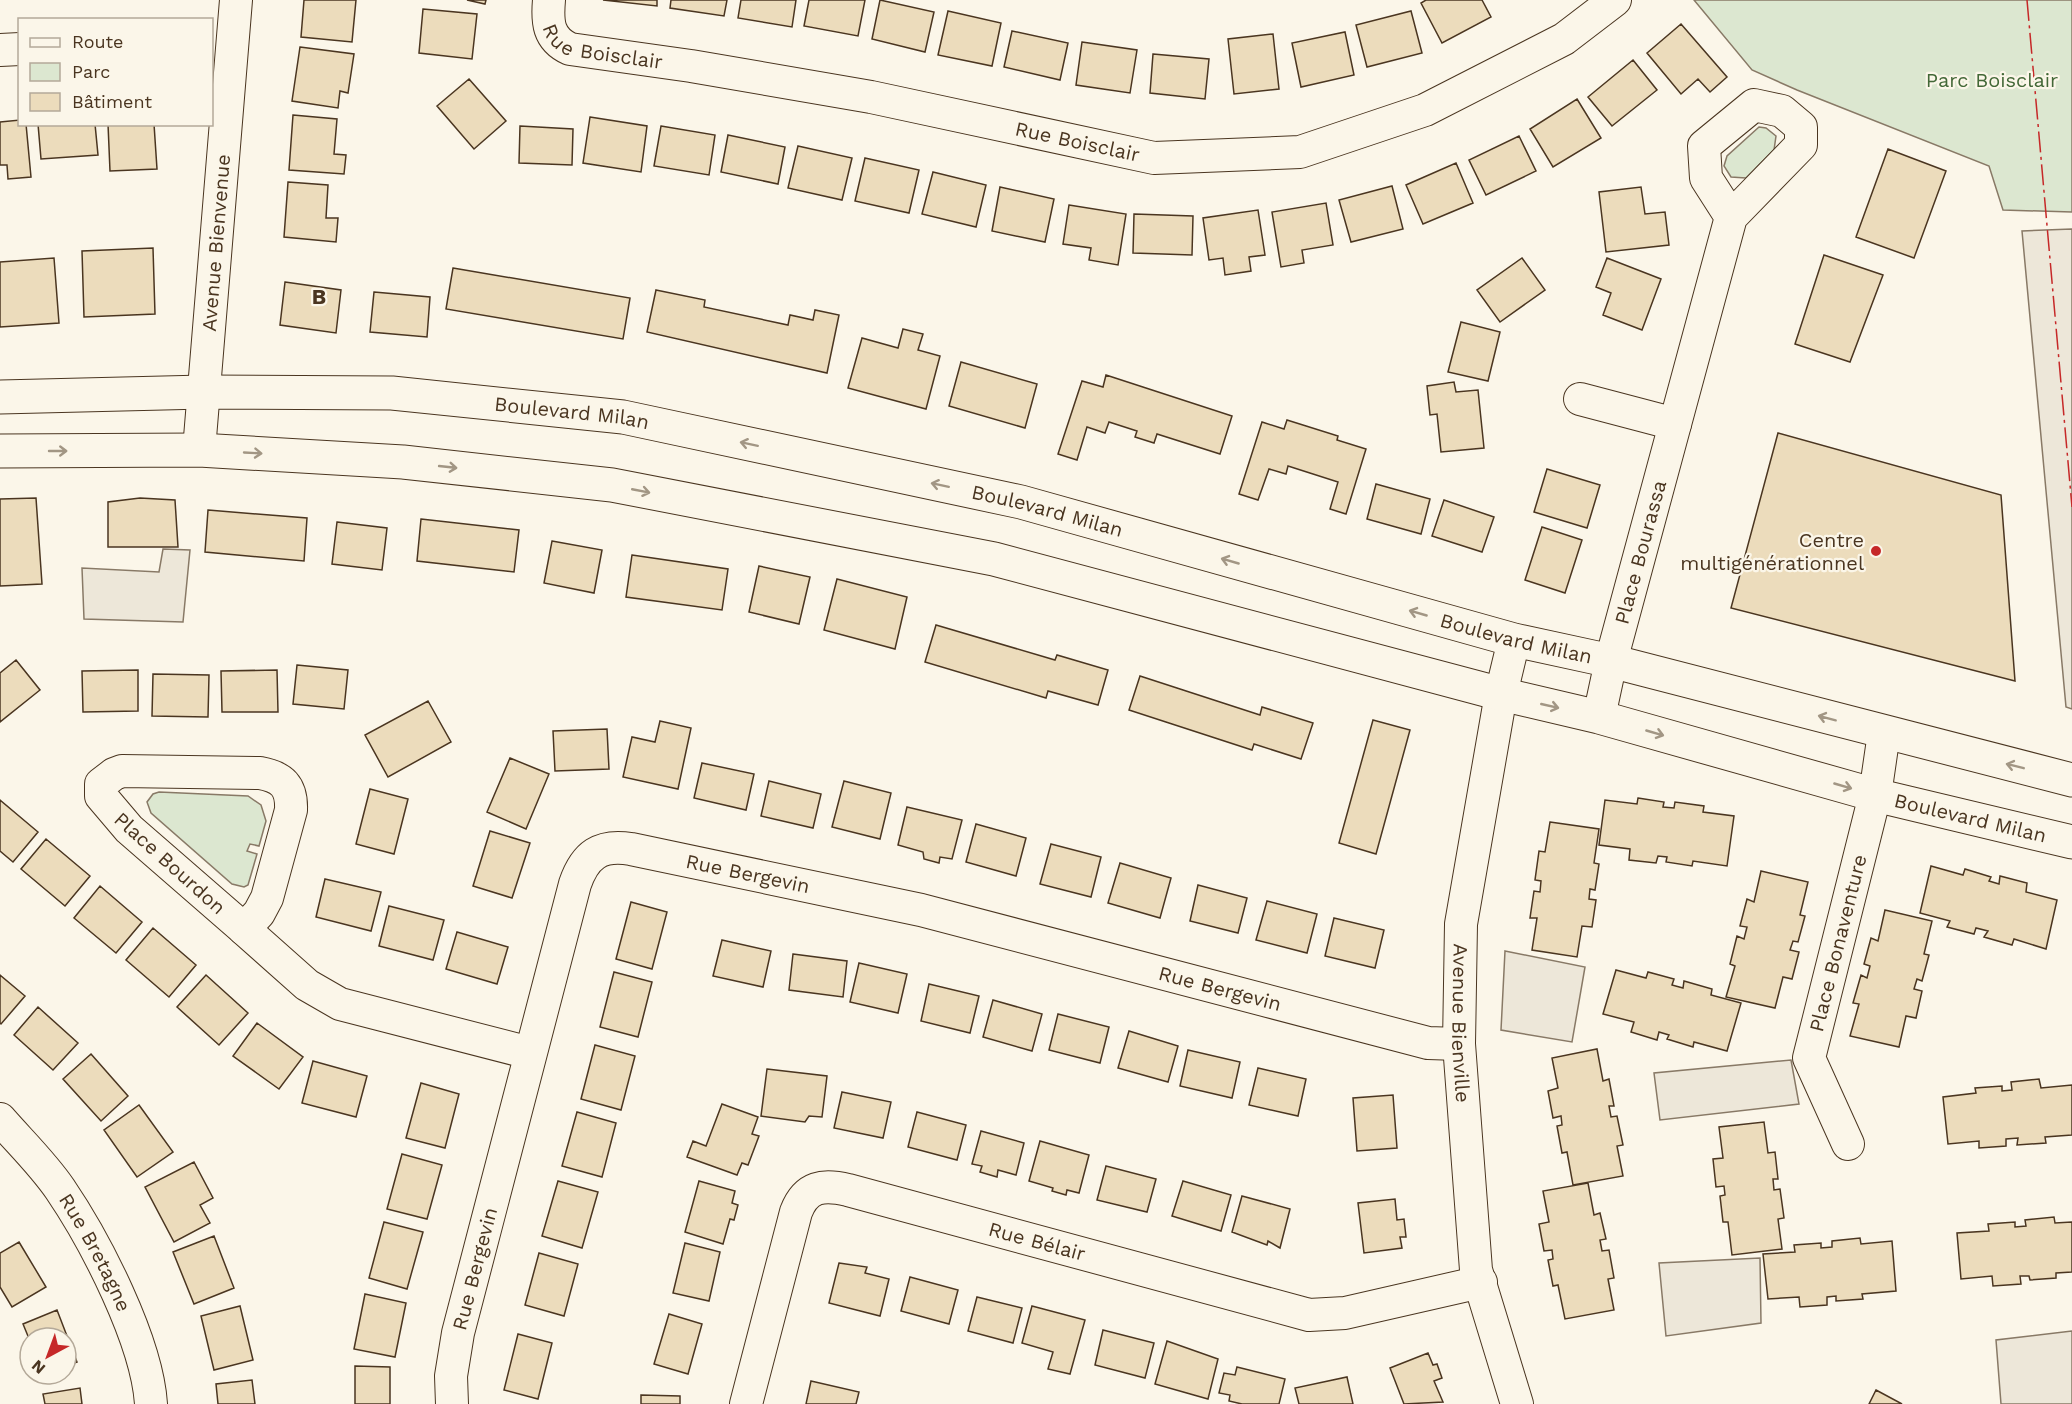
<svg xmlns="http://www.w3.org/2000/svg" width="2072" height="1404" font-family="'Work Sans',sans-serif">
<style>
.green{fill:#dce7d0;stroke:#887966;stroke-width:1.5}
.parking{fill:#ede7d9;stroke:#887966;stroke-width:1.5}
.building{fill:#ecdcbc;stroke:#4a3520;stroke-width:1.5}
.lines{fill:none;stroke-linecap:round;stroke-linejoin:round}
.minor-casing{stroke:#4a3520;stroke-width:34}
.major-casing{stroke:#4a3520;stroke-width:35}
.minor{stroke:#fbf6e9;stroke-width:32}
.major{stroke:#fbf6e9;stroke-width:33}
.power{stroke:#c62828;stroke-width:1.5;stroke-dasharray:21 4.5 3 4.5;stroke-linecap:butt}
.oneway{stroke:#a29684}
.poi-dot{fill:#c62828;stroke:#fbf6e9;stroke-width:2}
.labels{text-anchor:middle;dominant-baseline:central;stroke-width:4.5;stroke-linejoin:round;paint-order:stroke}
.street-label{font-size:20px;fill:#4a3520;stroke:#fbf6e9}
.park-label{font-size:20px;fill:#436837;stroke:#fbf6e9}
.poi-label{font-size:20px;fill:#4a3520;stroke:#fbf6e9;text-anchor:end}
.neighbourhood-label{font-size:21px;font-weight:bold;fill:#4a3520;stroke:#fbf6e9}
</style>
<rect width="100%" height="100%" fill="#fbf6e9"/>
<path class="green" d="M1694,0H2072V212L2003,210L1989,166L1797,90L1752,70Z
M1759,127L1766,128L1776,136L1774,150L1746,178L1731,177L1724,166L1727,156Z
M159,792L248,796L261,805L266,821L259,846L250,844L247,851L257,854L248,885L244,887L232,884L151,813L147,802L153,794Z"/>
<path class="parking" d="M2072,229V709L2066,707L2022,231Z
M163,549L190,550L183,622L84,619L82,568L159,572Z
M1505,951L1585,967L1572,1042L1501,1030Z
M1791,1060L1799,1104L1660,1120L1654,1073Z
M1760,1258L1761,1323L1666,1336L1659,1263Z
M2072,1331V1404H2001L1996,1340Z"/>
<path class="building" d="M304,0H356L352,42L301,37Z
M467,0H486L485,4Z
M603,0H657V6Z
M671,0H727L724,16L670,8Z
M741,0H796L792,27L738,18Z
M809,0H865L858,36L804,26Z
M880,0L934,12L925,52L872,39Z
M1426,0H1482L1491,17L1442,43L1421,3Z
M423,9L477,14L472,59L419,53Z
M948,11L1001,23L992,66L938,55Z
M1411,11L1422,53L1367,67L1356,25Z
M1681,24L1727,77L1710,92L1698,79L1681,94L1647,53Z
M1012,31L1068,43L1060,80L1004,67Z
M1345,32L1354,75L1301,87L1292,43Z
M1273,34L1279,89L1234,94L1228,39Z
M1082,42L1137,50L1130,93L1076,85Z
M300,47L354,54L348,93L340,91L338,108L292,101Z
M1153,54L1209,59L1205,99L1150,93Z
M1633,60L1657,90L1612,126L1588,97Z
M469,79L506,121L474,149L437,106Z
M1577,99L1601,138L1553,167L1530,129Z
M293,115L337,119L334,154L346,155L344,174L289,170Z
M590,117L647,126L641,172L583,163Z
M20,120V124H26L31,177L8,179L7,165H0V122Z
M38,124H95L98,155L41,159Z
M108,124H154L157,169L110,171Z
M520,126L573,129L572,165L519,163Z
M661,126L715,135L709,175L654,166Z
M728,135L785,147L778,184L721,172Z
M1519,136L1536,171L1486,195L1469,160Z
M798,146L852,158L842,200L788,188Z
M1888,149L1946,171L1914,258L1856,237Z
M865,158L919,170L909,213L855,201Z
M1456,163L1473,203L1423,224L1406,185Z
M933,172L986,185L976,227L922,214Z
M288,182L328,185L326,218H338L336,242L284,237Z
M1392,186L1403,229L1351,242L1339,200Z
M1000,187L1054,199L1045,242L992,231Z
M1641,187L1645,214L1665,212L1669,245L1606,252L1599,192Z
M1326,203L1333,245L1302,250L1304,263L1281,267L1272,212Z
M1069,205L1126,214L1118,265L1089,260L1091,248L1063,244Z
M1258,210L1265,255L1249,257L1251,271L1225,275L1223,258L1209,260L1203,218Z
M1134,214L1193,216L1192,255L1133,253Z
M153,248L155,314L84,317L82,251Z
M1824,255L1883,275L1850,362L1795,344Z
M54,258L59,323L0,327V262Z
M1522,258L1545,290L1500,322L1477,290Z
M1607,258L1661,279L1642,330L1603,315L1611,293L1596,287Z
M453,268L630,298L623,339L446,309Z
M285,282L341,290L336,333L280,325Z
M656,290L705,300L704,307L788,325L790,315L813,320L815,310L839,315L827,373L647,332Z
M374,292L430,297L427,337L370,332Z
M1461,322L1500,332L1488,381L1448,372Z
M903,329L923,334L918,350L940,356L926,409L848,388L862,338L898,348Z
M961,362L1037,384L1025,428L949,406Z
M1106,375L1232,416L1220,454L1157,434L1154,443L1135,437L1137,431L1109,422L1105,433L1087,427L1077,460L1058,454L1082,381L1103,387Z
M1454,382L1456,392L1478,390L1484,448L1441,452L1437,414L1430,415L1427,386Z
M1287,420L1338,436L1337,440L1366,449L1346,514L1330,509L1338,482L1288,466L1286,474L1269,469L1258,500L1239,494L1262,422L1284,429Z
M1778,433L2001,495L2015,681L1731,608Z
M1547,469L1600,485L1587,528L1534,512Z
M1376,484L1430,499L1421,534L1367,519Z
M36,498L42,584L0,586V499Z
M140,498L175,500L178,547H108V502Z
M1444,500L1494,517L1482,552L1432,536Z
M208,510L307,518L304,561L205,552Z
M421,519L519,530L514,572L417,561Z
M337,522L387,528L382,570L332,564Z
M1542,527L1582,540L1565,593L1525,580Z
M552,541L602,550L594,593L544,583Z
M632,555L728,569L722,610L626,597Z
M759,566L810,577L799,624L749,612Z
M837,579L907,597L895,649L824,630Z
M936,625L1055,660L1057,655L1108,670L1098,705L1048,691L1046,698L925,662Z
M16,660L40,690L0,722V673Z
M297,665L348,670L344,709L293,704Z
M138,670V711L83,712L82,671Z
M277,670L278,712H222L221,671Z
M153,674L209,675L208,717L152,716Z
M1140,676L1260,715L1262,707L1313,723L1301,759L1254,744L1252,750L1129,710Z
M428,701L451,742L388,777L365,735Z
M1373,720L1410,730L1376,854L1339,843Z
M660,721L691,728L678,789L623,777L632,737L655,742Z
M607,729L609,769L555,771L553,731Z
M510,758L549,774L526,829L487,812Z
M702,763L754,774L746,810L694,798Z
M769,781L821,794L813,828L761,816Z
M844,781L891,793L880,839L832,827Z
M370,789L408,799L394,854L356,844Z
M1638,798L1664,802L1663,807L1674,808L1675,802L1704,806L1703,812L1734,816L1727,866L1693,861L1692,866L1666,862L1667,857L1658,856L1656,863L1629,860L1630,849L1599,845L1605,800L1637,804Z
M0,800L38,832L13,862L0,851Z
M907,807L962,820L952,859L940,857L939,863L924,859L923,852L898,845Z
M1550,822L1599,829L1594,863L1599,864L1595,890L1590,889L1589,899L1596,900L1592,927L1582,926L1577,957L1532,950L1537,918H1530L1534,891L1540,892L1541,881L1535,880L1539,851L1545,852Z
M976,824L1026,838L1016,876L966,862Z
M490,831L530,843L512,898L473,886Z
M46,839L90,876L65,906L21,869Z
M1051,844L1101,857L1091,897L1040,884Z
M1120,863L1171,878L1160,918L1108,903Z
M1931,866L1963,875L1965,869L1991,877L1989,881L1999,884L2000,876L2027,883L2026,892L2057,900L2046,949L2014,939L2012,945L1984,937L1988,931L1976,928L1974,934L1947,927L1950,921L1920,913Z
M1761,871L1808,882L1800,915L1805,916L1798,942L1793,941L1790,950L1799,952L1792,979L1783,977L1775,1008L1726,997L1735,966L1730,964L1737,936L1744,939L1747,927L1740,926L1747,899L1754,902Z
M325,879L381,892L371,931L316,917Z
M1198,885L1247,898L1238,933L1190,921Z
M100,886L142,922L116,953L74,918Z
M1267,901L1317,914L1307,953L1256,940Z
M631,902L667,912L652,969L616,959Z
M389,906L444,920L433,960L379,946Z
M1885,910L1932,921L1924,954L1929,955L1922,981L1917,979L1914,989L1922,991L1916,1018L1906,1016L1899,1047L1850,1036L1859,1004L1853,1003L1861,975L1867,978L1870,966L1864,964L1871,938L1878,941Z
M1334,918L1384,930L1375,968L1325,956Z
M153,928L196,965L169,997L126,960Z
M457,932L508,947L497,984L446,969Z
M722,940L771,951L763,987L713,976Z
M793,954L847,961L843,997L789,990Z
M859,963L907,974L898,1013L850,1002Z
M1616,970L1646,978L1648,972L1674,979L1672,985L1683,988L1684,981L1712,989L1711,995L1741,1003L1727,1051L1694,1042L1693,1047L1667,1039L1669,1035L1659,1032L1657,1040L1631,1032L1634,1022L1603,1014Z
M614,972L652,982L638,1037L600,1027Z
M0,975L25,996L1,1024L0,1023Z
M206,975L248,1013L219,1045L177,1007Z
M929,984L979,996L970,1033L921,1021Z
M993,1000L1042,1014L1032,1051L983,1037Z
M38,1007L78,1043L53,1070L14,1035Z
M1058,1014L1109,1027L1100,1063L1049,1050Z
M257,1023L303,1057L279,1089L233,1056Z
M1129,1031L1178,1046L1168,1082L1118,1068Z
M595,1045L635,1056L621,1110L581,1099Z
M1597,1049L1603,1081L1609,1079L1614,1106H1609L1611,1117L1617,1116L1623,1145L1617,1146L1623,1176L1573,1185L1567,1152L1562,1153L1557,1126L1562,1125L1561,1116L1553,1118L1548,1091L1558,1088L1552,1058Z
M1188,1050L1240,1062L1232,1098L1180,1086Z
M91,1054L128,1096L101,1121L63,1079Z
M313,1061L367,1076L356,1117L302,1103Z
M1258,1068L1306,1079L1298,1116L1249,1105Z
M767,1069L827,1076L822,1117L809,1116L805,1122L761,1116Z
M2039,1079L2041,1088L2072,1085V1135L2045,1137L2046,1143L2017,1145L2018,1138L2006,1139V1146L1979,1148V1141L1948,1144L1943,1097L1976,1093L1975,1088L2002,1086V1091L2012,1090L2011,1082Z
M421,1083L459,1094L445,1148L406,1138Z
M842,1092L891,1102L883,1138L834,1128Z
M1393,1095L1397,1148L1357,1151L1353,1098Z
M722,1104L758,1117L752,1134L759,1136L748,1165L742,1163L737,1175L687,1157L693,1141L706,1146Z
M139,1105L173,1152L137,1177L104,1130Z
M577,1112L616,1123L602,1177L562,1166Z
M917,1112L966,1125L957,1160L908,1147Z
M1764,1122L1768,1153L1775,1152L1778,1179H1773L1774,1190L1780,1189L1784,1218L1778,1219L1782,1249L1732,1255L1728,1222H1723L1720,1196L1725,1195L1724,1186L1716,1187L1713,1159L1723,1158L1719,1127Z
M981,1131L1024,1143L1016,1175L998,1170L997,1177L980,1172L982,1166L972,1164Z
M1040,1141L1089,1155L1079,1193L1067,1190L1066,1195L1052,1191L1053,1188L1029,1181Z
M402,1154L442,1165L427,1219L387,1209Z
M194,1162L213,1198L200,1205L210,1223L174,1242L145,1187Z
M1106,1166L1156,1179L1147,1212L1097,1200Z
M558,1181L598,1192L582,1248L542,1236Z
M699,1181L735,1191L732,1203L738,1205L734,1220L730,1219L723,1244L685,1232Z
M1183,1181L1231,1195L1221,1231L1172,1216Z
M1588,1183L1594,1215L1600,1213L1606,1239L1600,1240L1602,1251L1609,1250L1614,1278L1608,1279L1614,1310L1565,1319L1558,1285L1553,1286L1548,1260L1553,1259L1552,1250L1544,1251L1539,1224L1549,1222L1543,1191Z
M1242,1196L1290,1209L1280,1248L1268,1241L1267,1245L1232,1232Z
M1395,1199L1397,1220L1404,1219L1406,1237H1400L1402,1248L1364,1253L1358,1203Z
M2054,1217L2055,1223L2072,1222V1272L2056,1273V1278L2030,1280L2029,1276H2020L2021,1284L1993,1286L1992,1276L1961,1279L1957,1233L1989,1231L1988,1224L2015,1222V1227L2026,1226L2025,1220Z
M384,1222L423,1232L407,1289L369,1278Z
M214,1236L234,1288L194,1304L173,1252Z
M1860,1238L1861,1244L1892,1241L1896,1291L1862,1294L1863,1299L1836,1301V1296L1827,1297V1305L1800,1307L1799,1297L1768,1299L1763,1254L1795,1252L1794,1245L1821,1243V1248L1832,1247V1241Z
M19,1242L46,1287L12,1307L0,1287V1253Z
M685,1243L720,1252L709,1301L673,1293Z
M539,1253L578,1264L564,1316L525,1305Z
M839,1263L867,1267L865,1273L889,1279L880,1316L829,1303Z
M910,1277L958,1290L949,1324L901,1311Z
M365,1294L406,1303L395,1357L354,1349Z
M977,1297L1022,1308L1013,1343L968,1331Z
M240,1306L253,1360L214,1370L201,1316Z
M1032,1306L1085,1320L1070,1374L1048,1369L1053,1352L1022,1343Z
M57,1310L77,1362L66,1366V1338H30V1341L23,1324Z
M669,1314L702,1324L688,1374L654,1364Z
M1103,1330L1154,1343L1145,1378L1095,1365Z
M518,1334L552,1343L538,1399L504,1390Z
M1167,1341L1218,1359L1208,1399L1155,1384Z
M1428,1353L1433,1365L1437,1364L1442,1378L1434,1381L1443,1402L1404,1404L1390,1368Z
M355,1366L390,1367V1404H355Z
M1237,1367L1285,1379L1279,1404H1242L1229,1401L1230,1395L1219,1393L1224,1373L1235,1375Z
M1347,1377L1353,1404H1299L1295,1388Z
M252,1380L255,1404H218L216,1384Z
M811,1381L859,1392L856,1404H806Z
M80,1388L82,1404H45L43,1394Z
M1876,1390L1902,1404H1869Z
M641,1395L680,1396V1404H641Z"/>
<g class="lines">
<g class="minor-casing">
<g id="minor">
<path id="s1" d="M549,0C547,22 548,39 570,49L691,66L871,97L1154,158L1300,152L1425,110L1564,39L1615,0"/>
<path d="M0,50L20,49"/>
<path d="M1580,399L1675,424"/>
<path id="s2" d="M199,450L236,0"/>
<path id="s3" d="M1514,640L1501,694L1461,924L1459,1044L1476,1270L1517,1404"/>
<path id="s4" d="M1599,717L1611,661L1731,217L1801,145V127L1782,111L1754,105L1704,146L1706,178L1731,217"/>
<path d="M122,771L260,773C282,777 292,786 291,810L267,898L259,913L244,929L129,829L101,796V784L114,774Z"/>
<path d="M244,929L307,985L340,1004L530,1053"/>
<path id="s5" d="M0,1119C20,1142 43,1164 60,1189C96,1242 147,1341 151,1404"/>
<path id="s6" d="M1848,1144L1809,1058L1875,795L1884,733"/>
<path id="s7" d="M452,1404L451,1376L458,1333L575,884C585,855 600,844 631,849L921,910L1428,1043L1459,1044"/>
<path id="s8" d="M746,1404L796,1212C806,1186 823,1184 848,1190L1309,1315L1345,1313L1481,1282"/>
</g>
</g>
<g class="major-casing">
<g id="major">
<path id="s9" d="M0,397L204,392L392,393L623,417L1021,502L1514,640L1611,661L2072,780"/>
<path id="s10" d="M0,451L199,450L403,462L612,485L994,559L1501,694L1599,717L1875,795L2072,842"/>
</g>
</g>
<use href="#minor" class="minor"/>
<use href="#major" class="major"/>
<path class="power" d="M2027,0L2072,507"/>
</g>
<defs><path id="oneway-shaft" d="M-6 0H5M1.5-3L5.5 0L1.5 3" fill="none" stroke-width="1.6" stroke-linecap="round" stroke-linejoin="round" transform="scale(1.5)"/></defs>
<g class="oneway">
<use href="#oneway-shaft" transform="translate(749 444) rotate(-168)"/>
<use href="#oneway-shaft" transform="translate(58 451)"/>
<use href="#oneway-shaft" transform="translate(253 453) rotate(3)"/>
<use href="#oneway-shaft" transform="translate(448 467) rotate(6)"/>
<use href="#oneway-shaft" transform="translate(940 485) rotate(-168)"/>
<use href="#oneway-shaft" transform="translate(641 491) rotate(11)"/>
<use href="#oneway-shaft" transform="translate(1230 561) rotate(-164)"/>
<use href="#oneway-shaft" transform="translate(1418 613) rotate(-164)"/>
<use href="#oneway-shaft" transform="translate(1550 706) rotate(13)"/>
<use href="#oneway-shaft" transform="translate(1827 718) rotate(-165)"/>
<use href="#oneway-shaft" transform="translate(1655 733) rotate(16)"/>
<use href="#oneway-shaft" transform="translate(2015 766) rotate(-166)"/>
<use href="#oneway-shaft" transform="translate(1843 786) rotate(16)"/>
</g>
<circle class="poi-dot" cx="1876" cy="551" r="6"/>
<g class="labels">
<g class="street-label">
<text stroke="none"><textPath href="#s1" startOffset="88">Rue Boisclair</textPath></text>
<text stroke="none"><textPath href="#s1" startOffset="574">Rue Boisclair</textPath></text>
<text stroke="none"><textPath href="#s2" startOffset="208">Avenue Bienvenue</textPath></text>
<text stroke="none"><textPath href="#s9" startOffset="573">Boulevard Milan</textPath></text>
<text stroke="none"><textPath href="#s9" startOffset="1059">Boulevard Milan</textPath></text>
<text stroke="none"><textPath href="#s4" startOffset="170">Place Bourassa</textPath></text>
<text stroke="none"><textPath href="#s9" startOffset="1545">Boulevard Milan</textPath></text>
<text stroke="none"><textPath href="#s10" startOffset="2013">Boulevard Milan</textPath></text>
<text transform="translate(170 863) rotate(42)">Place Bourdon</text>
<text stroke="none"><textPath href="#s7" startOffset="729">Rue Bergevin</textPath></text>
<text stroke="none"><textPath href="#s6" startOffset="213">Place Bonaventure</textPath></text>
<text stroke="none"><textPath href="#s7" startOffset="1215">Rue Bergevin</textPath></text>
<text stroke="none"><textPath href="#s3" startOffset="388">Avenue Bienville</textPath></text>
<text stroke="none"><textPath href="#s8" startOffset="458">Rue Bélair</textPath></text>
<text stroke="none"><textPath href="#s5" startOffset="165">Rue Bretagne</textPath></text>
<text stroke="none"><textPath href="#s7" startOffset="138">Rue Bergevin</textPath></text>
</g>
<g class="park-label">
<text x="1992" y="80">Parc Boisclair</text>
</g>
<g class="poi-label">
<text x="1864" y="540">Centre<tspan x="1864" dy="23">multigénérationnel</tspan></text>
</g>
<g class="neighbourhood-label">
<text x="319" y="296">B</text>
</g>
</g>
<rect x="18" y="18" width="195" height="108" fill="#fbf6e9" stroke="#b4a999" stroke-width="1.5"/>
<rect x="30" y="38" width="30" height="9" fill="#fbf6e9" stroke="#b4a999" stroke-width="1.5"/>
<text x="72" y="48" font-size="18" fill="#4a3520">Route</text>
<rect x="30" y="63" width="30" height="18" fill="#dce7d0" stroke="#b4a999" stroke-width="1.5"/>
<text x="72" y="78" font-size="18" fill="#4a3520">Parc</text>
<rect x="30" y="93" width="30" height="18" fill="#ecdcbc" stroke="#b4a999" stroke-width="1.5"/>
<text x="72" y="108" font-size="18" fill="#4a3520">Bâtiment</text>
<g transform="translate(48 1356) rotate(221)"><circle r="28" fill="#fbf6e9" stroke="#b4a999" stroke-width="1.5"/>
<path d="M0-4.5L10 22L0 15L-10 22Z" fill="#c62828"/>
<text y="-9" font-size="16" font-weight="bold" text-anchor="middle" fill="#4a3520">N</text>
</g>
</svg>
